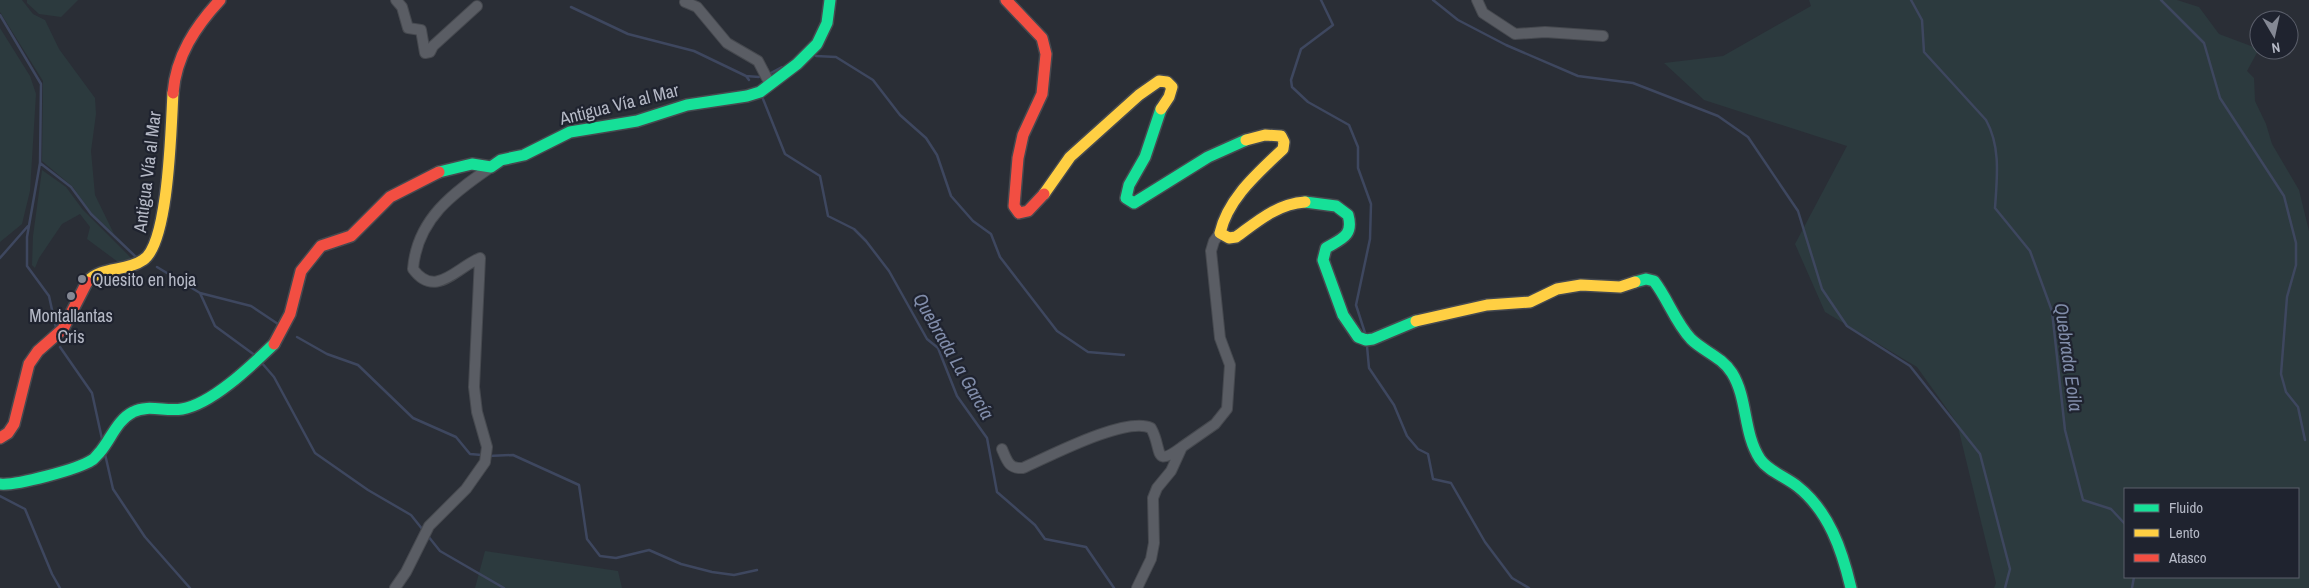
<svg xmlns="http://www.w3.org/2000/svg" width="2309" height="588" font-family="'Archivo Narrow',sans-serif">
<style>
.green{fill:#2c3a3e;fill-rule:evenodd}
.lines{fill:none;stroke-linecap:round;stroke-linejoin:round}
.stream{stroke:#3e475f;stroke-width:2.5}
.street-casing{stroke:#46494f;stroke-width:12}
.fast-casing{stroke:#46494f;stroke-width:14}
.slow-casing{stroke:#46494f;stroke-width:14}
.jam-casing{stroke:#46494f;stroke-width:14}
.street{stroke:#5a5d64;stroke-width:10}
.fast{stroke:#16e098;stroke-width:11}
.slow{stroke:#ffcf43;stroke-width:11}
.jam{stroke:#f24e42;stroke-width:11}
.poi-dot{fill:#848894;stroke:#1f232f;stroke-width:2}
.labels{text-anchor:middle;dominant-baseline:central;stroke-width:4.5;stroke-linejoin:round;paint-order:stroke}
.street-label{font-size:18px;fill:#b5b9c6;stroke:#1f232f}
.poi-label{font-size:18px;fill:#b5b9c6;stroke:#1f232f;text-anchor:start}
.water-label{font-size:19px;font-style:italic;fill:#818daa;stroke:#1f232f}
</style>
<rect width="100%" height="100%" fill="#2a2e36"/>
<path class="green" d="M0,0H22L33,14L45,20L59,49L95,98L96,114L91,151L95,195L114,234L90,212L73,187L42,161L43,81L0,12Z
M27,0H78L61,17L39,14L27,3Z
M1809,0H2177L2199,7L2219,34L2259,49L2247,71L2254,78L2255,101L2266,124L2272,144L2299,190L2309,231V588H1994L1996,583L1957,423L1917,367L1825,312L1795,244L1847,146L1704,100L1664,63L1723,56L1811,6ZM2125,489H2298V577H2125Z
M0,28L30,76L36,94L30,191L22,224L0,242Z
M42,170L66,187L83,210L132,259L118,262L87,239L90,227L80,214L62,224L39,258L35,268L32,265L33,236Z
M485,551L618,571L622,588H475Z"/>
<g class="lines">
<path class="stream" d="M1321,0L1333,25L1301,49L1291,80L1292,87L1308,102L1349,125L1358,147V168L1371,204L1370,239L1356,305L1365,333
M1433,0L1458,20L1506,45L1578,76L1633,83L1718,116L1748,137L1798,211L1822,289L1847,326L1910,366L1980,454L2010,569L2005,588
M1911,0L1922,20L1924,52L1986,120C2001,147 1997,178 1995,208L2030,251L2052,311L2065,430L2083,500L2111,509L2125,524
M2161,0L2204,43L2220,98L2284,196L2296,243V265L2287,297L2281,374L2286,392L2298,407L2305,440
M571,7L628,34L694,51L746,76L759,77
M0,15L41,84L40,163L27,237V266L49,296L56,328
M816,56L836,57L873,80L900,115L926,138L937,155L951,196L973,221L991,234L1000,257L1057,331L1088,352L1124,355
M769,74L782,67
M746,76L749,80
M763,99L785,154L820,176L828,216L854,229L866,241L889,271L927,339L938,348L957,396L987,438L997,492L1035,525L1045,539L1086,547L1114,588
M40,163L71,187L91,214L136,257
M0,258L28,226
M157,267L200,293L215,326L256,356
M200,293L251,306L278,324
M297,337L327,354L358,365L413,418L456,437L470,454L482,455
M1367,346L1369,368L1394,405L1407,436L1418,449L1428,454L1433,479L1451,483L1485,542L1512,578L1529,588
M60,347L92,393L102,439
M261,362L274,377L315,453L368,490L411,515L423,530
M105,454L113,489L145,537L190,588
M488,456L513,455L579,485L587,539L600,556L616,558L649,550L681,564L712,572L734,575L757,570
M0,496L25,509L52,574L60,588
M428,536L440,551L504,588
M2132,588L2134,577"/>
<g class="street-casing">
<path id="street" d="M396,0L402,7L408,28L421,30L425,53L430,52L433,46L477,6
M1477,0L1483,13L1515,34L1545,32L1603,36
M685,2L697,7L727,43L758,61L770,84
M1002,449C1007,461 1009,469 1023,468C1050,456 1126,416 1151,428C1163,449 1152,469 1182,447
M395,588L406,572L429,526L466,489L485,462L487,447L477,412L474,387L480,258C456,268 435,299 413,269C417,219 453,193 491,167
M1137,588L1151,559L1154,543L1153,498L1157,488L1171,471L1182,447L1215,424L1227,409L1230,365L1220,338L1211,251L1214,241L1220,233"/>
</g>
<g class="fast-casing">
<path id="fast" d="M1161,109L1145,157L1129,185L1126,198L1134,203L1208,157L1246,140
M439,172L472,164L491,167L501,160L524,155L570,132L637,121L687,105L747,96L760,92L797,64L817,44L827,23L830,0
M1305,202L1336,206L1348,215C1354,236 1341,239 1326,248L1323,260L1343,315L1358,337L1366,340L1373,339L1416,321
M1635,282L1646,279L1654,281C1668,299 1675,322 1691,339C1703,351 1722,357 1732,373C1748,399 1743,433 1760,459C1768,471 1786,477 1797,486C1829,511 1842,550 1851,588
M0,484C15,486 79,469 92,460C94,459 97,455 100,452C111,439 117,420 133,412C148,404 166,412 182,409C212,404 251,366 274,344"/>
</g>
<g class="slow-casing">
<path id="slow" d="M1246,140L1265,135L1281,136L1284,142L1283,149C1258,173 1228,198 1220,233L1229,238L1236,237C1258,221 1277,204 1305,202
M1044,194L1070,157L1139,95L1159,81L1167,82L1172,87L1169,97L1161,109
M87,282C101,266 126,272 143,260C169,244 171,125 173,93
M1416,321L1487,305L1530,302L1557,289L1581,285L1620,287L1635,282"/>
</g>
<g class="jam-casing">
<path id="jam" d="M1006,0L1042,38L1046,54L1042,94L1023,135L1018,158L1014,206L1019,213L1028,211L1044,194
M173,93C176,56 195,27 220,0
M274,344L290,314L301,271L321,246L351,236L390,197L439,172
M0,438L8,433L14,424L29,364L38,351L63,329L87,282"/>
</g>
<use href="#street" class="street"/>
<use href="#fast" class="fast"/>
<use href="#slow" class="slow"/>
<use href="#jam" class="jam"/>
</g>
<g class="poi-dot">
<circle cx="82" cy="279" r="5"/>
<circle cx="71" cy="296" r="5"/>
</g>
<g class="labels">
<g class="street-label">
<text transform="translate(619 104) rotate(-14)">Antigua Vía al Mar</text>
<text transform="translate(147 172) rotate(-83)">Antigua Vía al Mar</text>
</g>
<g class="poi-label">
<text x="92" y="279">Quesito en hoja</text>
<text x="71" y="315" text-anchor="middle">Montallantas<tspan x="71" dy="21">Cris</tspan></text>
</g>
<g class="water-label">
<text transform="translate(954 356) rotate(60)">Quebrada La García</text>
<text transform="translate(2069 357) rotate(82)">Quebrada Eoila</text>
</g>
</g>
<rect x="2124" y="488" width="175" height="90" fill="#1f232f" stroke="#5b5f6b"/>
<rect x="2134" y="504" width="25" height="8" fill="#16e098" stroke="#5b5f6b"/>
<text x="2169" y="513" font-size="15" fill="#b5b9c6">Fluido</text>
<rect x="2134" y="529" width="25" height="8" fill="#ffcf43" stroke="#5b5f6b"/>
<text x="2169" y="538" font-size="15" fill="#b5b9c6">Lento</text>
<rect x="2134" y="554" width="25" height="8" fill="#f24e42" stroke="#5b5f6b"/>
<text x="2169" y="563" font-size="15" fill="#b5b9c6">Atasco</text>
<g transform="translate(2274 35) rotate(171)"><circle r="24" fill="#1f232f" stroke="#5b5f6b"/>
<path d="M0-4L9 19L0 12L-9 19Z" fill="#848894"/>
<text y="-8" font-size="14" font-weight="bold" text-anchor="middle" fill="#b5b9c6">N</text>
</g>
</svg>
